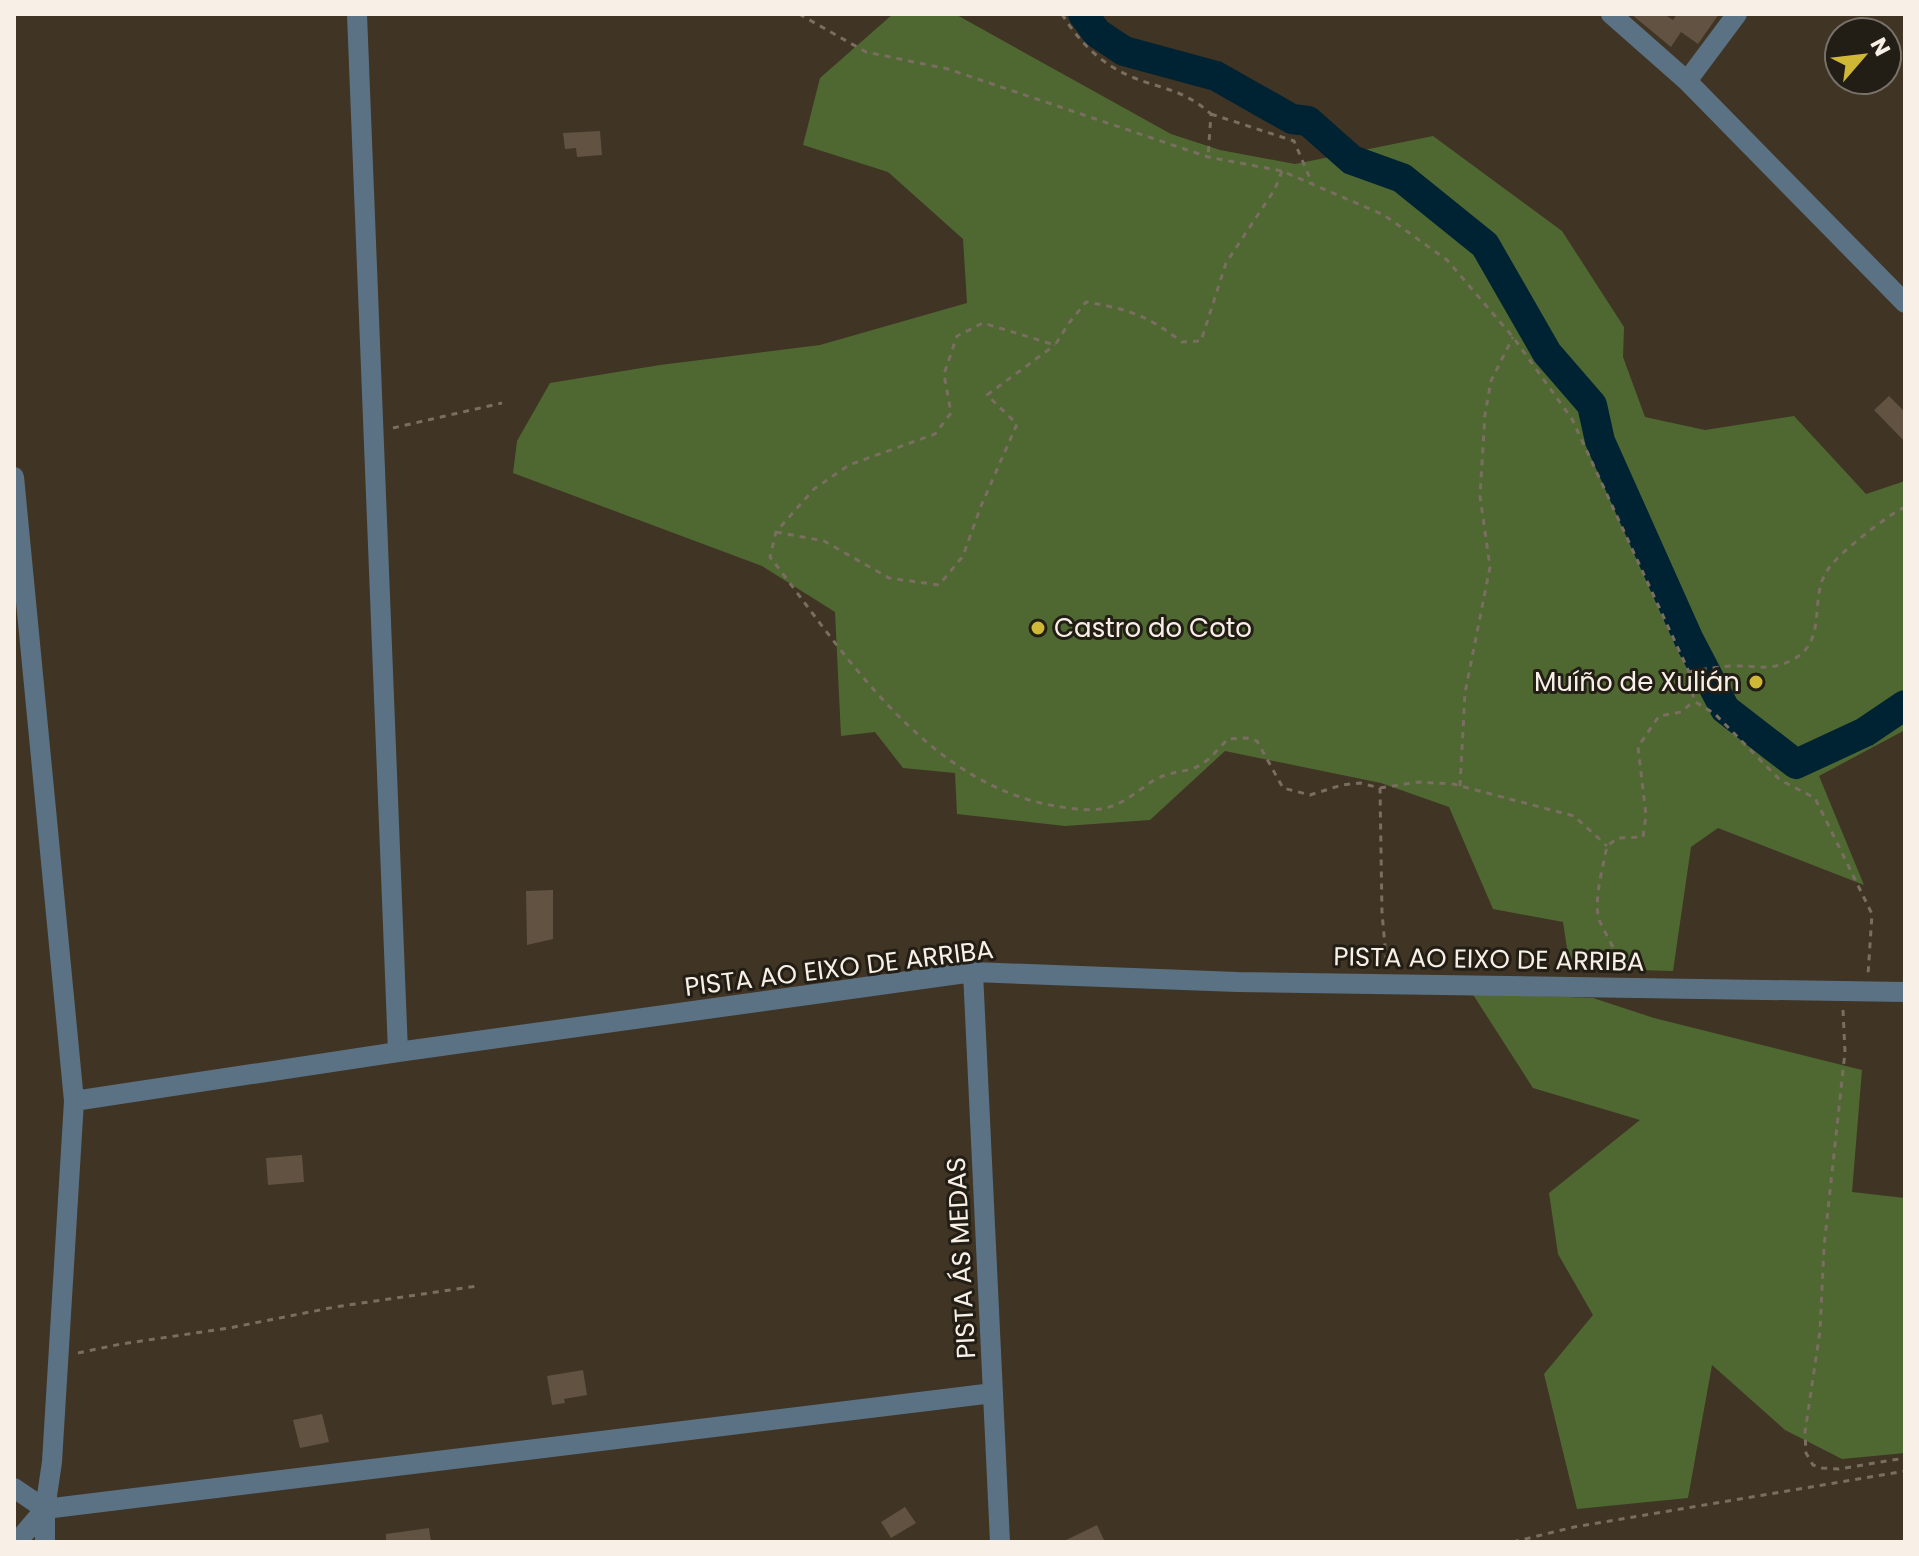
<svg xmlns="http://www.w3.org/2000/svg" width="1919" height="1556" font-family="Poppins,sans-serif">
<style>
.forest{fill:#4f6832}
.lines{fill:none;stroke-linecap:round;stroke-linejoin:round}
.river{stroke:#002333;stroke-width:30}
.building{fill:#615242}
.path{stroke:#796e60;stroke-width:3;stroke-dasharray:6 6;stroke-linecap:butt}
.minor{stroke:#5a7283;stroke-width:20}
.poi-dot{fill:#d0b837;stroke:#221d15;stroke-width:3}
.labels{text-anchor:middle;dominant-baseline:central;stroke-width:6;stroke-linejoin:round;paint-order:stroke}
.poi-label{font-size:26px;fill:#f8f0e6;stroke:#221d15;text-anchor:start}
.street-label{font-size:26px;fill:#f8f0e6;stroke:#221d15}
</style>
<rect width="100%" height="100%" fill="#403424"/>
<path class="forest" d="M893,14H955L1171,134L1220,150L1295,164L1433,136L1562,231L1624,327L1623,357L1645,417L1705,430L1794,416L1866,494L1905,481V730L1819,776L1864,885L1718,828L1691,847L1673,971L1570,968L1563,922L1493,909L1449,807L1381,783L1225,751L1150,820L1065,826L957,814L955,773L903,768L875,732L841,736L835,612L762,566L513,473L517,441L550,383L660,365L820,345L967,303L963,239L888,172L803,145L820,78Z
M1472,993L1593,998L1654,1018L1862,1070L1852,1192L1905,1198V1453L1842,1459L1785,1430L1712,1365L1688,1498L1577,1509L1544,1374L1593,1315L1558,1254L1549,1193L1640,1120L1533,1088Z"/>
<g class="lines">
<path class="river" d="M1083,14L1097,33L1124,51L1216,76L1292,119L1308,121L1352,160L1402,178L1485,245L1547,353L1592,405L1600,441L1689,640L1725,709L1796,764L1865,732L1905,705"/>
</g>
<path class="building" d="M1631,14H1664L1673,20L1677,14H1719L1698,44L1681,32L1671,47Z
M600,131L602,155L577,157L576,148L565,149L563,133Z
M1889,396L1905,412V442L1874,410Z
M553,890V939L527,945L526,891Z
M302,1155L304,1182L268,1185L266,1158Z
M583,1370L587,1395L564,1399L565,1403L552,1405L547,1376Z
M322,1414L329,1442L300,1448L293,1420Z
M905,1507L916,1523L891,1538L881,1522Z
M1097,1525L1105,1542H1062Z
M429,1528L431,1542H386V1534Z"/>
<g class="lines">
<path class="path" d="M799,14L866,52L948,69L1208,157L1282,171L1384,215L1447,260L1513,337L1572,419L1689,672L1694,701L1715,714L1780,780L1815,798L1872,914L1868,975
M1062,14C1078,41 1102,65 1132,77C1164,90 1183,89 1211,114L1208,157
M1211,114L1294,141L1312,183
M1282,171L1275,189L1226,263L1201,341L1182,342C1148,316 1129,309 1086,302L1069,323L1055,345L983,323L957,336L944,374L951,413L935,434L849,465L814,489L776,532L770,557C845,654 925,783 1055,806C1075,809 1096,813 1115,805C1130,799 1142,787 1156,779C1170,772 1177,773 1191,769C1205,766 1218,749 1228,739L1247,738L1257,741L1283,788L1310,795L1342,785L1360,783L1380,788L1382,913L1387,968
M393,428L502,403
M776,532L824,541L889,578L939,585L963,556L981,506L1017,424L987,395L1055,345
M1689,672C1703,669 1718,667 1732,666C1755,665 1769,672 1792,660C1830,641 1807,596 1829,568C1840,552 1888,515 1905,507
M1460,786L1465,693L1490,567L1480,496L1485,414L1491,381L1513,337
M1380,788L1418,782L1453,784L1574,816L1607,846
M1624,968C1619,957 1599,923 1598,916C1595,893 1603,868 1607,846L1618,838L1643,837L1646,815L1638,747L1659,716L1681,712L1694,701
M1843,1010L1845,1052L1824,1247L1820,1331L1805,1432L1806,1453L1813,1465L1822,1468L1839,1469L1905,1458
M78,1353L121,1344L229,1328L335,1307L477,1286
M1513,1542L1574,1527L1905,1471"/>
<path class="minor" d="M357,14L398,1052
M1611,14L1687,81L1905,303
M1687,81L1737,14
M14,477L74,1101L52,1462L45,1509V1542
M973,972L1000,1542
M74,1101L398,1052L973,972L1237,982L1905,992
M14,1488L45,1509
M45,1509L993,1393
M17,1542L45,1509"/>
</g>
<g class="poi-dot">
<circle cx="1038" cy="628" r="8"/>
<circle cx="1756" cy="682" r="8"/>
</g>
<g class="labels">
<g class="poi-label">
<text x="1054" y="628">Castro do Coto</text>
<text x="1740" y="682" text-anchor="end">Muíño de Xulián</text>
</g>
<g class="street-label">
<text transform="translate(1489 959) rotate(1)">PISTA AO EIXO DE ARRIBA</text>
<text transform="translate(839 968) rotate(-7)">PISTA AO EIXO DE ARRIBA</text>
<text transform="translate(961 1258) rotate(-93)">PISTA ÁS MEDAS</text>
</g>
</g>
<rect width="1919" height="1556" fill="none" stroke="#f8f0e6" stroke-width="32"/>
<g transform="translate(1863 56) rotate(62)"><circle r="38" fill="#221d15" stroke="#787169" stroke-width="2"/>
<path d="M0-6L14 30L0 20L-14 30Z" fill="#d0b837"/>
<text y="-12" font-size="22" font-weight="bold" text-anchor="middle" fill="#f8f0e6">N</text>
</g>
</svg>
